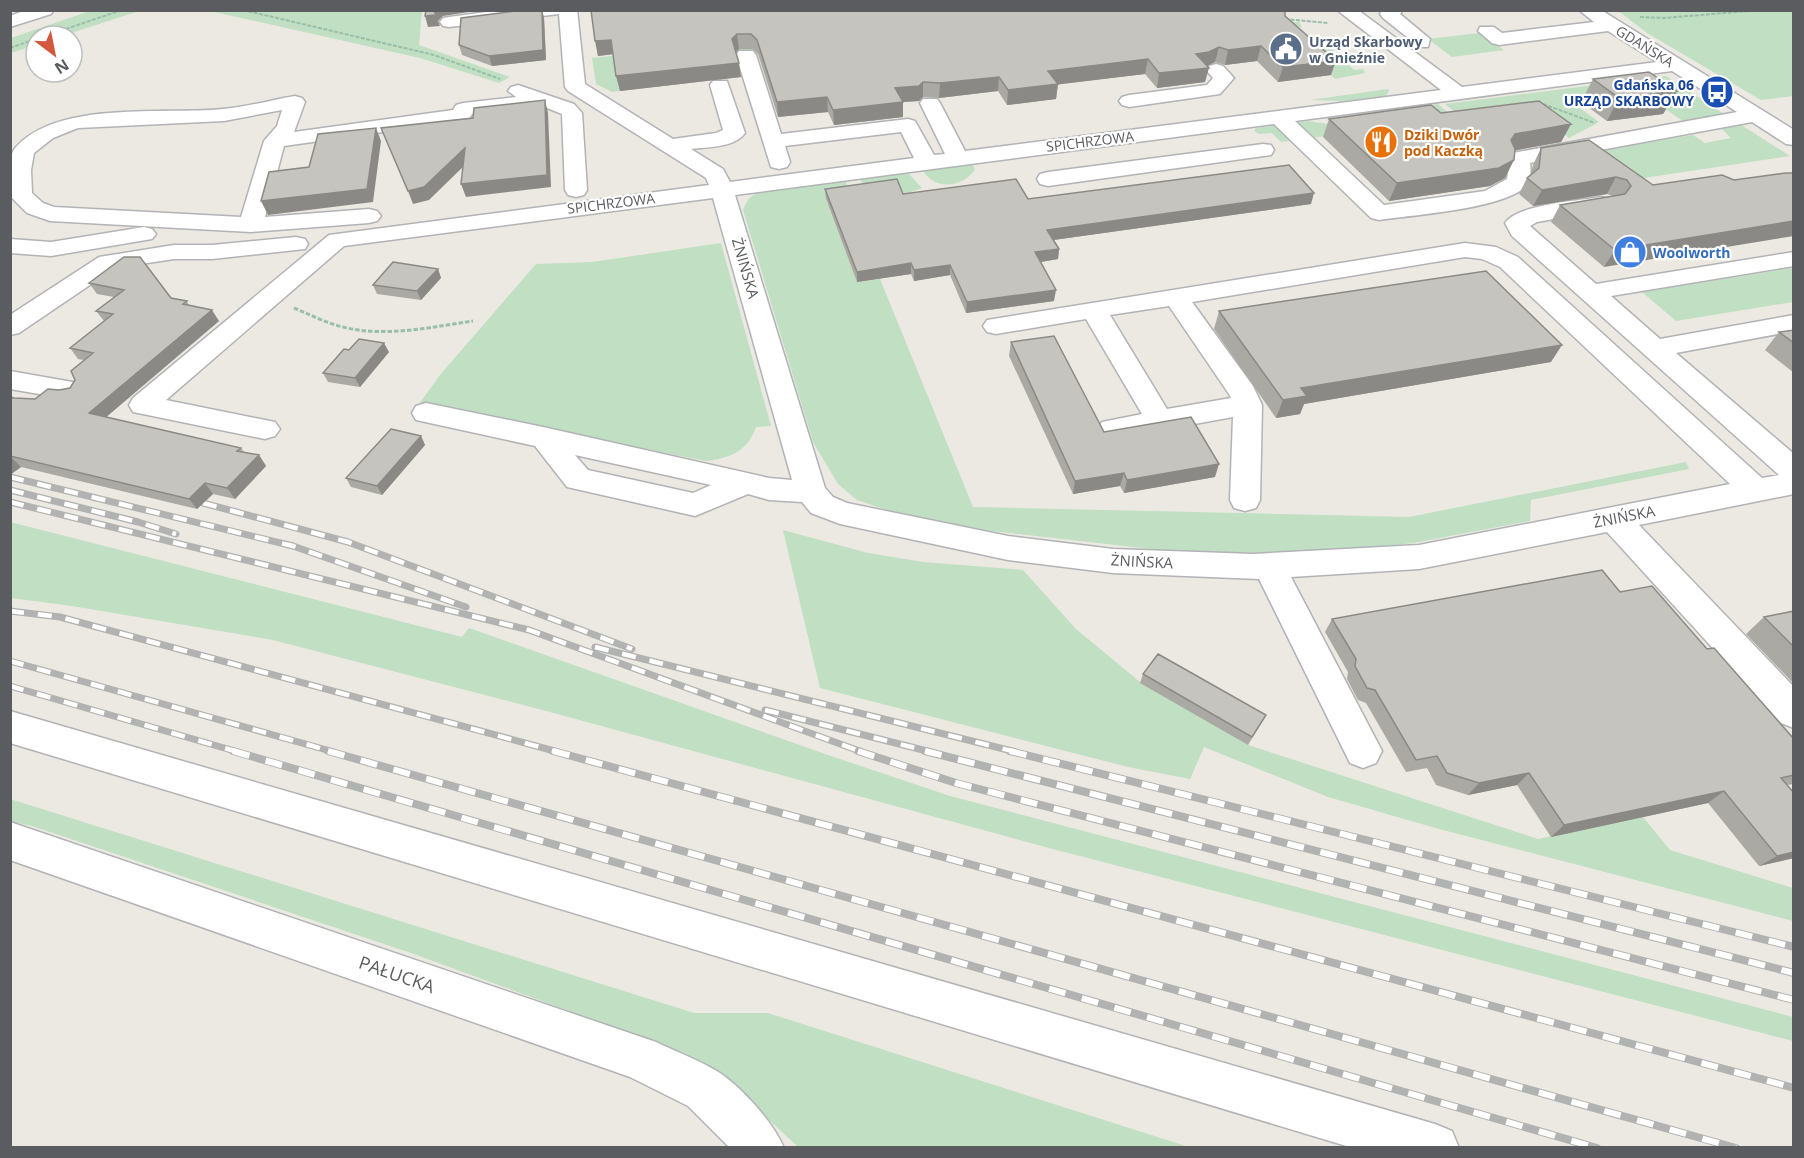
<svg xmlns="http://www.w3.org/2000/svg" width="1804" height="1158" font-family="'Open Sans',sans-serif">
<style>
.green{fill:#c0dfc3}
.lines{fill:none;stroke-linecap:round;stroke-linejoin:round}
.minor-casing{stroke:#b2b3b7;stroke-width:3}
.path-far1{stroke:#9abfa8;stroke-width:2;stroke-dasharray:4 1.5;stroke-linecap:butt}
.path{stroke:#9abfa8;stroke-width:3;stroke-dasharray:4.5 2;stroke-linecap:butt}
.minor{fill:#fff;fill-rule:evenodd}
.rail-far1-casing{stroke:#b1b2b2;stroke-width:7}
.rail-casing{stroke:#b1b2b2;stroke-width:8}
.rail-far1{stroke:#fff;stroke-width:4.5;stroke-dasharray:14;stroke-linecap:butt}
.rail{stroke:#fff;stroke-width:6;stroke-dasharray:17;stroke-linecap:butt}
.wall{fill:#aaa9a3}
.shaded-wall{fill:#8b8985}
.building{fill:#c6c4be;stroke:#8b8985;stroke-width:1.5}
.labels{text-anchor:middle;dominant-baseline:central;stroke-width:4.5;stroke-linejoin:round;paint-order:stroke}
.far-service-label{font-size:14px;font-weight:bold;fill:#4e5e75;stroke:#fff;text-anchor:start}
.far-street-label{font-size:14px;fill:#5a5c60;stroke:#fff}
.far-transit-label{font-size:14px;font-weight:bold;fill:#164399;stroke:#fff;text-anchor:end}
.far-food-label{font-size:14px;font-weight:bold;fill:#c56008;stroke:#fff;text-anchor:start}
.far-shop-label{font-size:14px;font-weight:bold;fill:#366cbe;stroke:#fff;text-anchor:start}
.street-label{font-size:15px;fill:#5a5c60;stroke:#fff}
.near-street-label{font-size:18px;fill:#5a5c60;stroke:#fff}
</style>
<rect width="100%" height="100%" fill="#ebe9e1"/>
<path class="green" d="M710,10L742,11L755,50L692,57L620,91L612,92L596,84L592,58L720,45Z
M90,11H139L62,36H36V45L11,53V38Z
M210,11H422L419,45L510,77L499,83L420,58Z
M1614,11H1793V96L1761,100L1647,33L1621,13Z
M1281,21L1299,22L1302,27L1295,28L1308,39L1332,49L1354,70L1363,69L1365,73L1335,79L1281,30Z
M1479,33L1504,50L1452,57L1428,39Z
M1666,76L1727,116L1686,123L1637,90L1569,100L1599,122L1569,138L1533,112L1466,121L1445,104Z
M1388,89L1389,91L1385,97L1347,101L1310,100Z
M1438,104L1511,165L1509,182L1499,183L1429,122L1281,142L1272,133L1259,134L1254,131L1256,128L1308,121L1327,124L1384,119L1376,113Z
M1735,121L1790,156L1617,182L1583,153L1693,135L1705,143L1731,138L1718,125Z
M971,162L975,169C964,187 936,191 924,172L925,168Z
M901,171L908,173L922,188L899,196L866,193L860,178Z
M845,179L851,195L826,200L857,282L880,279L973,507L1409,517L1686,462L1689,469L1531,500L1530,521L1413,543L1323,553L1177,552L984,530L887,510L857,500L838,484L813,442L743,210C746,203 748,198 755,194C772,184 823,182 845,179Z
M721,243L771,426L756,427C747,452 730,458 706,461L419,404L440,375L536,264L592,262Z
M1793,268V302L1676,321L1642,292Z
M10,522L462,637L469,628L828,755L950,796L1793,1017V1041L1049,848L550,712L273,640L72,606L11,598Z
M783,530L868,553L923,562L1023,570L1076,629L1140,682L1248,745L1538,839L1643,817L1670,850L1793,888V921L1439,829L1328,797L1204,747L1190,779L1128,767L820,688Z
M10,799L694,1013H768L1189,1147H798L735,1088L687,1054L411,953L29,825L11,822Z"/>
<g class="lines">
<g class="minor-casing">
<path id="minor" d="M26,10H54L51,14L10,27V16Z
M502,10H577L585,84L673,139L716,133L723,130L710,85L713,81H727L745,133C734,148 707,147 691,149L723,169L730,182L914,158L901,132L785,146L790,162L787,167L779,169L771,167L736,55L739,51H753L756,55L781,134L908,119L915,121L934,155L945,154L920,103L923,99H937L940,103L965,151L1441,90L1337,10H1358L1462,87L1657,62L1608,31L1499,45L1492,43L1478,31L1480,27H1494L1502,33L1594,22L1579,10H1601L1794,130V145L1786,144L1752,122L1530,163C1531,169 1531,180 1527,185C1507,209 1412,215 1379,220L1371,218L1274,124L735,195L825,488L833,497L847,503L1008,536L1113,549L1253,554L1419,545L1730,484L1500,267L1482,259L1465,257L1192,302L1253,386L1262,405L1260,500L1256,508L1245,511L1234,508L1230,500L1233,417L1112,439L1102,436L1097,429L1102,422L1142,414L1086,319L996,334L987,332L983,326L987,320L1465,243L1496,247L1518,257L1762,478L1779,475L1512,236L1505,223C1518,204 1578,201 1601,197L1609,199L1613,204L1609,209L1537,222L1530,226L1596,284L1794,252V266L1611,296L1660,339L1794,315V331L1676,353L1794,454V494L1639,525L1794,687V728L1781,723L1607,532L1419,569L1291,577L1382,751L1376,763L1363,768L1350,763L1259,579L1113,573L1008,560L840,524L811,513L802,502L769,500L748,494L695,516L567,487L535,446L416,420L412,413L416,406L426,403L543,427L769,478L792,480L713,198L344,246L166,400L275,422L280,429L275,436L265,439L133,412L129,405L133,398L329,235L709,185L706,178L568,91L565,87L559,14L449,27L443,26L440,22L443,18L449,17ZM1672,71L1737,112L1507,154L1504,159L1509,166L1507,179L1485,191L1384,205L1295,121ZM1169,306L1229,394L1231,398L1167,409L1110,315ZM575,455L711,485L693,493L588,470Z
M1382,10H1403L1400,14L1430,39L1428,47H1414L1412,41L1383,18L1380,14Z
M1216,64L1223,66L1234,78L1220,94L1129,107L1122,105L1119,101L1122,97L1129,95L1207,85L1213,78L1206,70L1209,66Z
M518,85L574,104L582,113L587,190L584,195L576,197L568,195L565,190L562,114L537,104L519,109L472,114L469,119L462,121L284,146L265,217L369,209L377,211L381,216L377,221L369,223L251,232L50,221L27,213L10,196C10,183 6,158 16,147C59,100 163,115 223,109C247,107 271,100 295,96L302,98L305,102L294,132L453,110L456,105L463,103L516,97L508,91L511,87ZM282,110L277,126L264,141L241,217L54,207L43,203L32,193L31,170L34,153L53,138L78,128L224,121Z
M1263,144L1271,145L1274,150L1271,155L1048,186L1040,184L1037,179L1040,174L1048,172Z
M144,227L152,229L156,234L152,239L51,256L10,253V239L51,242Z
M296,237L305,239L308,244L305,249L212,259H174L115,268L19,333L10,335V315L99,257L174,245H212Z
M10,371L78,383L82,390L78,397L68,399L10,389Z
M10,711L1435,1124L1452,1131L1459,1148H1353L10,743Z
M10,822L656,1042C677,1052 701,1061 720,1073C743,1089 773,1122 784,1148H730L688,1106L630,1077L10,860Z"/>
</g>
<path class="path-far1" d="M243,10L434,55L500,79
M1640,17L1664,18L1761,10
M1285,19L1328,23
M45,36L122,10
M1347,46L1358,44
M10,48L36,39
M1543,104L1595,123"/>
<path class="path" d="M294,308C311,315 328,324 347,328C388,337 432,327 473,321"/>
<use href="#minor" class="minor"/>
<g class="rail-far1-casing">
<path id="rail-far1" d="M10,477L293,546L466,607
M10,490L138,522L176,534
M10,502L529,630L862,752
M203,503L348,542L632,649
M10,611L60,617L558,752
M595,647L1016,752
M10,661L334,752
M10,686L238,752
M765,710L931,752"/>
</g>
<g class="rail-casing">
<path id="rail" d="M233,751L1597,1148
M328,751L1736,1148
M553,751L1794,1088
M858,751L956,783L1794,1000
M925,751L1794,973
M1010,751L1794,947"/>
</g>
<use href="#rail-far1" class="rail-far1"/>
<use href="#rail" class="rail"/>
</g>
<path class="wall" d="M523,10H542L544,18L546,60L492,66L462,55L459,45Z
M591,10L1285,16L1331,75L1278,82L1257,61L1225,65L1215,62L1207,66L1205,82L1157,88L1145,74L1058,84L1056,99L1007,105L998,91L939,98L923,97L919,101L903,102V117L834,125L828,112L778,117L758,54L753,49H739L736,52L741,77L620,91L613,54L598,56Z
M1593,79L1677,91L1663,114L1607,121L1581,102Z
M1441,113L1571,124L1561,142L1515,150L1505,178L1490,186L1389,201L1323,137L1329,119Z
M1541,148L1653,185L1722,175L1604,267L1551,222L1560,205L1614,196L1607,194L1533,206L1519,194L1527,178L1531,174L1533,165Z
M825,189L903,194L1028,199L1311,204L1054,240L1059,249L1058,259L1041,262L1054,301L966,313L950,275L914,281L911,274L857,282L826,199Z
M438,269L441,278L421,300L377,294L373,285Z
M89,283L187,301L189,306L219,321L106,417L241,448L244,452L259,455L266,466L235,499L213,494L197,509L21,467L10,475V397L14,398L35,399L59,390L70,388L75,380L84,360L78,359L70,348L104,321L96,311L114,297L97,294Z
M1219,311L1551,362L1304,404L1300,414L1276,418L1214,329Z
M1794,330V373L1765,350L1779,332Z
M1011,342L1104,432L1215,477L1124,493L1120,486L1073,494L1009,356Z
M349,350L389,352L360,387L328,382L323,373Z
M421,436L425,445L382,495L351,487L346,478Z
M1620,592L1707,649L1794,739V784L1787,785L1794,793V858L1759,866L1708,803L1551,837L1517,785L1468,795L1436,785L1427,768L1406,772L1366,703L1358,700L1347,679L1348,672L1325,632L1332,619Z
M1794,611V684L1746,634L1764,617Z
M1143,674L1266,715L1248,745L1140,683Z"/>
<path class="shaded-wall" d="M435,10H482L443,16L438,21L440,26L428,27L425,16Z
M542,10L544,18L546,60L492,66L489,56Z
M737,34L739,49L734,54L732,39Z
M611,40L614,54L598,56L595,41Z
M1261,46L1257,61L1225,65L1228,50Z
M1219,47L1215,62L1205,67L1196,54Z
M1148,59L1145,74L1046,86L1048,71Z
M1336,61L1331,75L1278,82L1283,67Z
M739,63L741,77L620,91L616,76Z
M1209,68L1205,82L1157,88L1159,73Z
M999,77L998,91L939,98L940,83Z
M923,82V97L919,101L903,102V117L834,125L833,110L895,88Z
M1058,84L1056,99L1007,105L1008,90Z
M1677,91L1663,114L1607,121L1619,98Z
M827,97L828,112L778,117L777,102Z
M545,100L548,113L551,187L466,197L461,184Z
M1571,124L1561,142L1507,152L1511,140L1515,134Z
M376,128L381,141L373,202L268,215L261,201Z
M465,148L469,161L429,200L413,204L408,191Z
M1514,160L1505,178L1490,186L1389,201L1397,183Z
M1616,177L1607,194L1533,206L1542,190Z
M1314,193L1311,204L1046,241L1047,230Z
M1794,221V236L1604,267L1615,250Z
M1059,249L1058,259L1034,263L1035,252Z
M911,263V274L857,282V272Z
M950,265V275L914,281V270Z
M438,269L441,278L421,300L417,291Z
M1056,290L1054,301L966,313L967,302Z
M212,310L219,321L98,424L89,413Z
M384,343L389,352L360,387L355,378Z
M1562,345L1551,362L1304,404L1300,414L1276,418L1283,400L1301,388Z
M421,436L425,445L382,495L377,486Z
M259,455L266,466L235,499L227,488Z
M10,456L21,467L10,475Z
M1219,464L1215,477L1124,493L1127,480Z
M1124,473L1120,486L1073,494L1075,481Z
M205,483L213,494L197,509L189,499Z
M1529,773L1517,785L1468,795L1479,783Z
M1724,791L1708,803L1551,837L1564,825Z
M1794,852V858L1759,866L1777,856Z"/>
<path class="building" d="M426,10H435L434,11L436,15L425,16Z
M523,10H542L543,50L489,56L459,45L461,18Z
M591,10H1285V16L1336,61L1283,67L1261,46L1228,50L1219,47L1209,52L1196,54L1209,68L1159,73L1148,59L1048,71L1058,84L1008,90L999,77L940,83L923,82L919,86L895,88L903,102L833,110L827,97L777,102L757,40L751,34H737L732,39L739,63L616,76L611,40L595,41Z
M1649,72L1677,91L1619,98L1593,79Z
M545,100L547,175L461,184L465,148L424,187L408,191L381,128L473,118L474,108Z
M1539,101L1571,124L1515,134L1511,140L1515,149L1514,160L1499,168L1397,183L1329,119L1431,105L1441,113Z
M376,128L367,189L261,201L269,172L309,167L318,134Z
M1589,140L1653,185L1722,175L1734,180L1786,173H1794V221L1615,250L1560,205L1625,194L1631,186L1627,180L1616,177L1542,190L1527,178L1539,168L1541,148Z
M1289,165L1314,193L1047,230L1059,249L1035,252L1056,290L967,302L950,265L914,270L911,263L857,272L825,189L897,179L903,194L1016,179L1028,199Z
M124,257H140L171,298L187,301L183,304L212,310L89,413L241,448L237,451L259,455L227,488L205,483L189,499L10,456V397L14,398L35,399L48,389L59,390L70,388L75,380L71,371L93,353L70,348L113,314L96,311L124,290L89,283Z
M393,262L438,269L417,291L373,285Z
M1486,271L1562,345L1301,388L1307,396L1283,400L1219,311Z
M1794,330V343L1779,332Z
M1054,336L1104,432L1191,417L1219,464L1127,480L1124,473L1075,481L1011,342Z
M359,339L384,343L355,378L323,373L344,349L349,350Z
M391,429L421,436L377,486L346,478Z
M1602,570L1620,592L1652,586L1707,649L1714,648L1794,739V775L1781,778L1794,793V852L1777,856L1724,791L1564,825L1529,773L1479,783L1447,773L1437,756L1416,760L1375,690L1367,688L1355,666L1356,659L1332,619Z
M1794,611V647L1764,617Z
M1158,654L1266,715L1252,737L1143,674Z"/>
<defs>
<g id="civic-disc" transform="scale(1.725)"><circle r="9.5" fill="#5c6f8a" stroke="#fff"/><path d="M-.6-6.5H3V-4.5H.6V-3L4-1V1h2V6H-6V1h2V-1L-.6-3ZM-1.2 2.5V6h2.4V2.5Z" fill="#fff"/></g>
<g id="bus-disc" transform="scale(1.725)"><circle r="9.5" fill="#1a4fb4" stroke="#fff"/><path d="M-5-6H5V4H4V6H2V4H-2V6H-4V4H-5ZM-3.5-4V0h7V-4ZM-3.5 1.2v1.5H-2V1.2ZM2 1.2v1.5H3.5V1.2Z" fill="#fff"/></g>
<g id="restaurant-disc" transform="scale(1.725)"><circle r="9.5" fill="#e8710a" stroke="#fff"/><path d="M-5-6h1v4h1v-4h1v4h1v-4h1v5L-1.5 .5V6h-2V.5L-5-1ZM5-6V6H3V1.5H1.5Q1.5-4 5-6Z" fill="#fff"/></g>
<g id="shop-disc" transform="scale(1.725)"><circle r="9.5" fill="#3f7fe0" stroke="#fff"/><path d="M-5-2.5h2.3a2.7 3.5 0 0 1 5.4 0H5L5.5 6h-11ZM-1.5-2.5h3a1.5 2.3 0 0 0-3 0Z" fill="#fff"/></g>
</defs>
<g fill-rule="evenodd">
<use href="#civic-disc" x="1286" y="49"/>
<use href="#bus-disc" x="1717" y="92"/>
<use href="#restaurant-disc" x="1381" y="142"/>
<use href="#shop-disc" x="1630" y="252"/>
</g>
<g class="labels">
<g class="far-service-label">
<text x="1309" y="41">Urząd Skarbowy<tspan x="1309" dy="16">w Gnieźnie</tspan></text>
</g>
<g class="far-street-label">
<text transform="translate(1645 46) rotate(32)">GDAŃSKA</text>
<text transform="translate(1090 141) rotate(-7)">SPICHRZOWA</text>
<text transform="translate(611 203) rotate(-7)">SPICHRZOWA</text>
</g>
<g class="far-transit-label">
<text x="1694" y="84">Gdańska 06<tspan x="1694" dy="16">URZĄD SKARBOWY</tspan></text>
</g>
<g class="far-food-label">
<text x="1404" y="134">Dziki Dwór<tspan x="1404" dy="16">pod Kaczką</tspan></text>
</g>
<g class="far-shop-label">
<text x="1653" y="252">Woolworth</text>
</g>
<g class="street-label">
<text transform="translate(746 268) rotate(74)">ŻNIŃSKA</text>
<text transform="translate(1624 516) rotate(-11)">ŻNIŃSKA</text>
<text transform="translate(1142 561) rotate(3)">ŻNIŃSKA</text>
</g>
<g class="near-street-label">
<text transform="translate(397 974) rotate(19)">PAŁUCKA</text>
</g>
</g>
<rect width="1804" height="1158" fill="none" stroke="#5a5c60" stroke-width="24"/>
<g transform="translate(54 54) rotate(148)"><circle r="28" fill="#ffffff" stroke="#bdbebf" stroke-width="1.5"/>
<path d="M0-4.5L10 22L0 15L-10 22Z" fill="#d25940"/>
<text y="-9" font-size="16" font-weight="bold" text-anchor="middle" fill="#5a5c60">N</text>
</g>
</svg>
